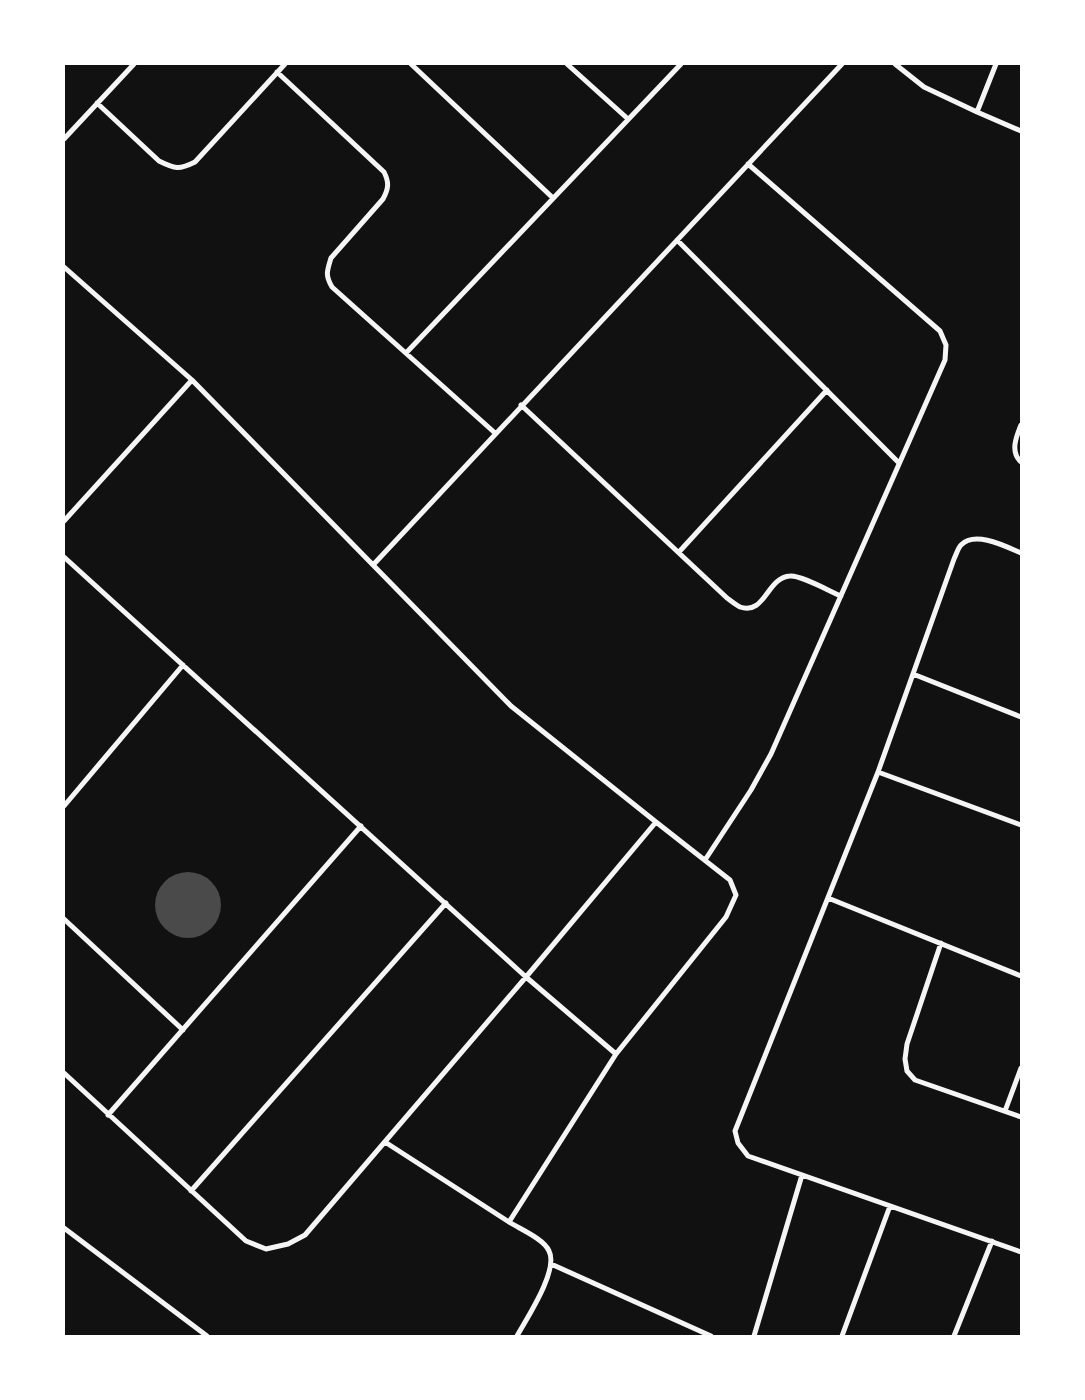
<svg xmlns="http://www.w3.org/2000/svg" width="1085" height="1400" font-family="Lato,sans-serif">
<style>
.building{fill:#4a4a4a}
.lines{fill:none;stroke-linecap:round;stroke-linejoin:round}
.minor{stroke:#f5f5f5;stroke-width:5}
</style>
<rect width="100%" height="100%" fill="#111"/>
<path class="building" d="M155 905a33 33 0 1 1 66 0a33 33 0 1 1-66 0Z"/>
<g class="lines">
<path class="minor" d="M411,64L553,198
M567,64L628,119
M895,64L924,87L977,112L1021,131
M277,72L384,172C389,182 389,188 383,199L331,258C327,271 325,275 332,287L495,433
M97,103L159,161C175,169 179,170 195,162L285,64
M977,112L996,64
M64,139L134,64
M677,240L899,463
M64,267L192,380L511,706L656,822L730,880L736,895L726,917L616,1054L509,1222C520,1229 544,1239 549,1251C559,1270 527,1318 517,1336
M406,353L681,64
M521,405L727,598C731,601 736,605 740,607C765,616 767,577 790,576C801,575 829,591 841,596
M1021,425C1016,437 1010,452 1021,462
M64,521L192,380
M679,552L827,390
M64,557L526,977L616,1054
M373,565L842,64
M913,674L1021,717
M878,772L954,559C956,555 958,548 961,545C975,530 1007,547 1021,553
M64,806L183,665
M1021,825L878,772L735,1131L738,1143L748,1156L1021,1252
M705,860L751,790L771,754L945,360L946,345L940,331L748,164
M828,898L1021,976
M64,919L183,1030
M941,943L907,1044L905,1059L907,1071L915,1080L1021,1117
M64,1073L246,1241L266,1249L288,1244L305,1235L526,977L656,822
M1005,1111L1021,1068
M108,1115L361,826
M385,1142L509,1222
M191,1191L446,903
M64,1228L207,1336
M551,1264L711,1336
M754,1336L802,1175
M842,1336L890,1206
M954,1336L992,1241"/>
</g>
<rect width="1085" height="1400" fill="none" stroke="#ffffff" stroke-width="130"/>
</svg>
